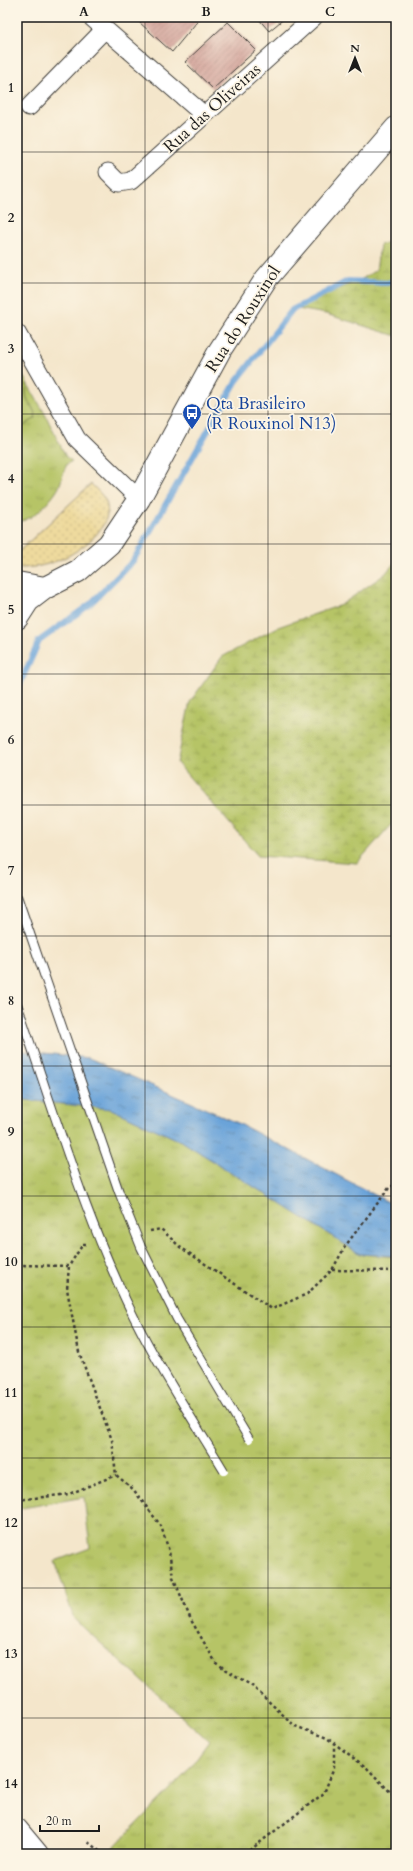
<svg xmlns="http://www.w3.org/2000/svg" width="413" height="1871" font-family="Cardo,serif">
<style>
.grass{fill:url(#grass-tufts);stroke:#697041}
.wetland{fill:url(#wetland-marsh);stroke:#697041}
.sand{fill:url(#sand-dots);stroke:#857b5d}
.garden{fill:#b6c466;stroke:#697041}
.water{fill:url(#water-ripples);stroke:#42607a}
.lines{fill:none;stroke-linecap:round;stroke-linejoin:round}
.stream{stroke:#69a3d9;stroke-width:6}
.building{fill:url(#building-hatch)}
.street-casing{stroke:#3c3a36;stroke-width:19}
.secondary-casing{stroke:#3c3a36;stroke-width:24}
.primary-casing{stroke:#3c3a36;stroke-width:24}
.path{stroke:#3c3a36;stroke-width:2.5;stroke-dasharray:3 3;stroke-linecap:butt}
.street{stroke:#fff;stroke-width:17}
.secondary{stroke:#fff;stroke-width:22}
.primary{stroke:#fff;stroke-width:22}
.lane-bridge-casing{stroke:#3c3a36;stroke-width:10;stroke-linecap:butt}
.lane-bridge{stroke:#fff;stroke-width:8}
.grid{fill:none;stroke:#1c1c1c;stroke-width:1;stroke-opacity:0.55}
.labels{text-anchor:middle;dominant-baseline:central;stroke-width:3.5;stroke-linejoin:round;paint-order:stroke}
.street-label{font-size:17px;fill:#1c1c1c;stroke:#fcf5e5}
.transit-label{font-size:17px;fill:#164399;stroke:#fcf5e5;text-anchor:start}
.neatline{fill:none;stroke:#1c1c1c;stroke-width:1.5}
.grid-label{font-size:13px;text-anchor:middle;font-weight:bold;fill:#1c1c1c}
</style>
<defs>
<pattern id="grass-tufts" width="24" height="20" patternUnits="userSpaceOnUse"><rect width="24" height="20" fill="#b6c466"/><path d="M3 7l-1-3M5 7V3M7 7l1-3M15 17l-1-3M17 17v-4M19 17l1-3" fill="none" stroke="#9ca858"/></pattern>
<pattern id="wetland-marsh" width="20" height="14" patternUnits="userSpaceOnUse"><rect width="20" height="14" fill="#b6c466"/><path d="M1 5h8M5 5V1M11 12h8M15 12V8" fill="none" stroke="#9ca858"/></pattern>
<pattern id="sand-dots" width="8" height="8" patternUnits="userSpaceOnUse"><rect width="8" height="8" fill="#eeda9e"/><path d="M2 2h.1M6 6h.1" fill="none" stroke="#ccba88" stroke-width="1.8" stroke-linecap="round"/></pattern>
<pattern id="water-ripples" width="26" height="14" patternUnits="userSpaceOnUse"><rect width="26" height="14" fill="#69a3d9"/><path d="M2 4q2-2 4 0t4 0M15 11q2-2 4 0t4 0" fill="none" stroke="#5684af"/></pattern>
<pattern id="building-hatch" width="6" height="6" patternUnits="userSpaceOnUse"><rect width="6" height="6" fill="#cf9b93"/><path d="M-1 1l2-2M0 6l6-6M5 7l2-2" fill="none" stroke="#a77e77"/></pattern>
</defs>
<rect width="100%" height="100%" fill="#fcf5e5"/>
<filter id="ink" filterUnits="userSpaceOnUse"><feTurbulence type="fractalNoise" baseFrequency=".025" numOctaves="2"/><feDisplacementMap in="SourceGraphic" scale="8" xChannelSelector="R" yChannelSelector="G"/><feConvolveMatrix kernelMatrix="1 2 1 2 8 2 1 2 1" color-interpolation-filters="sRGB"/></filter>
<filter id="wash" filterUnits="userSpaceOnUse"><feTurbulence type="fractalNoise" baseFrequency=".012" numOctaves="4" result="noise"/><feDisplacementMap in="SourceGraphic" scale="16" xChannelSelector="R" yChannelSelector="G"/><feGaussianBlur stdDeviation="0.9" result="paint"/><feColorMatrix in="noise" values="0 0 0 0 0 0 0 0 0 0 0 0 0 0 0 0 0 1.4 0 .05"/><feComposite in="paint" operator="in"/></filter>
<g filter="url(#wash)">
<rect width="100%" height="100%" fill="#f4e6cb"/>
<path class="grass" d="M27,383L44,412L66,457L72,461L67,464C63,471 62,480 59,487C53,499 31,523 17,521V430L36,418C33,401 22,403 27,383Z
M17,1099L111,1109L183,1142L360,1254L396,1257V1854H107L185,1774L209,1741L74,1619L55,1561L90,1548L84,1497L17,1509Z"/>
<path class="wetland" d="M390,241H396V336L326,314L298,309L324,295L362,279L376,270L380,245Z
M396,561V819L357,863L258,856L177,763L190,702L222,657L278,627L341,605L385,574Z"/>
<path class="sand" d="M91,484C96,489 102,494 105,500C118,525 78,553 59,560C45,566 32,568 17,568V553Z"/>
<path class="garden" d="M17,366L27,383C22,402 33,402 36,418L17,430Z"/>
<path class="water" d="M17,1050L89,1058L238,1123L396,1206V1256L360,1254L183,1142L111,1109L17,1099Z"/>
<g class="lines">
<path class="stream" d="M17,691L39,641L89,605L133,561L236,382L292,310L348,281L387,283L396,280"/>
</g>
<g id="blocks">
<path class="building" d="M139,17H201L172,52L139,22Z
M257,17H286L269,31Z
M228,22L256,50L213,89L185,62Z"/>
</g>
</g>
<g filter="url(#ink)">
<use href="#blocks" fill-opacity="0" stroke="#3c3a36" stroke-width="1"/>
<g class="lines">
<g class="street-casing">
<path id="street" d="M91,17L204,115
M29,107L105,29
M108,172L119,183L131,181L314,17
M17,333L77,439L139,499"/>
</g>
<g class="secondary-casing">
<path id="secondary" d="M17,583L45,588
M17,618L28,601L45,588L78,571L109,544L139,499L220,350L266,279L396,128"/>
</g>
<g class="primary-casing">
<path id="primary" d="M17,1830L37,1854"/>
</g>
<path class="path" d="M150,1231L161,1229L180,1247L272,1309L307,1294L332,1270L346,1245L389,1188L396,1184
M86,1244H83L69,1266L67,1289L79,1352L112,1440L116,1475L133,1489L161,1526L169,1551L173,1577L191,1620L216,1663L252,1686L295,1726L327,1738L367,1768L396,1798
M17,1265L69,1266
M332,1270L396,1271
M17,1500L69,1494L116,1475
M88,1842L103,1854
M245,1854L324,1793L334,1768V1744"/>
<use href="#street" class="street"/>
<use href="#secondary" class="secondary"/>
<use href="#primary" class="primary"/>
<g class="lane-bridge-casing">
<path id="lane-bridge" d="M17,896L119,1192L141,1247L177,1319L249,1439
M17,1004C55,1114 88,1229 142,1333C167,1381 197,1426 224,1471"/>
</g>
<use href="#lane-bridge" class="lane-bridge"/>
</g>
</g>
<path class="grid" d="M145,17V1854M268,17V1854M17,152H396M17,283H396M17,414H396M17,544H396M17,674H396M17,805H396M17,936H396M17,1066H396M17,1196H396M17,1327H396M17,1458H396M17,1588H396M17,1718H396"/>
<defs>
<g id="bus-pin" transform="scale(1)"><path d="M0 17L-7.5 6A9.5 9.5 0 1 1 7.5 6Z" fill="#1a4fb4" stroke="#fcf5e5"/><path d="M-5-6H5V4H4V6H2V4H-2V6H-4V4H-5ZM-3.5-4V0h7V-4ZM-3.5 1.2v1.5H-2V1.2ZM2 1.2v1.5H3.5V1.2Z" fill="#fff"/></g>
</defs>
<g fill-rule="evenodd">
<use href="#bus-pin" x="192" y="413"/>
</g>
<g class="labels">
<g class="street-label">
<text transform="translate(212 108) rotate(-42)">Rua das Oliveiras</text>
<text transform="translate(243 319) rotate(-57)">Rua do Rouxinol</text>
</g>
<g class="transit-label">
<text x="206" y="403">Qta Brasileiro<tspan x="206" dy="20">(R Rouxinol N13)</tspan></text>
</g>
</g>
<rect width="413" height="1871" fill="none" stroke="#fcf5e5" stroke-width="44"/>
<g transform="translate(355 58)" stroke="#fcf5e5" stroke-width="3" paint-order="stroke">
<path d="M0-3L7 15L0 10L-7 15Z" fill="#1c1c1c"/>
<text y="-6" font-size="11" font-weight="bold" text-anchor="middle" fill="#1c1c1c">N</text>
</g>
<path d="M40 1825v6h59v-6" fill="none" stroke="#1c1c1c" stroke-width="2"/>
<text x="46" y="1825" font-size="12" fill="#1c1c1c" stroke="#fcf5e5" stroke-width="3" paint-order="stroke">20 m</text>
<rect x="22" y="22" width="369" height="1827" class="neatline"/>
<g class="grid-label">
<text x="84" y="16">A</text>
<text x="206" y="16">B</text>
<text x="330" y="16">C</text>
<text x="11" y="92">1</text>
<text x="11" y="222">2</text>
<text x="11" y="353">3</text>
<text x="11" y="483">4</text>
<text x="11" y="614">5</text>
<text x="11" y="744">6</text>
<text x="11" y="875">7</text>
<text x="11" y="1005">8</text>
<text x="11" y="1136">9</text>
<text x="11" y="1266">10</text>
<text x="11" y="1397">11</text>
<text x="11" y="1527">12</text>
<text x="11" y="1658">13</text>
<text x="11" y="1788">14</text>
</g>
</svg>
